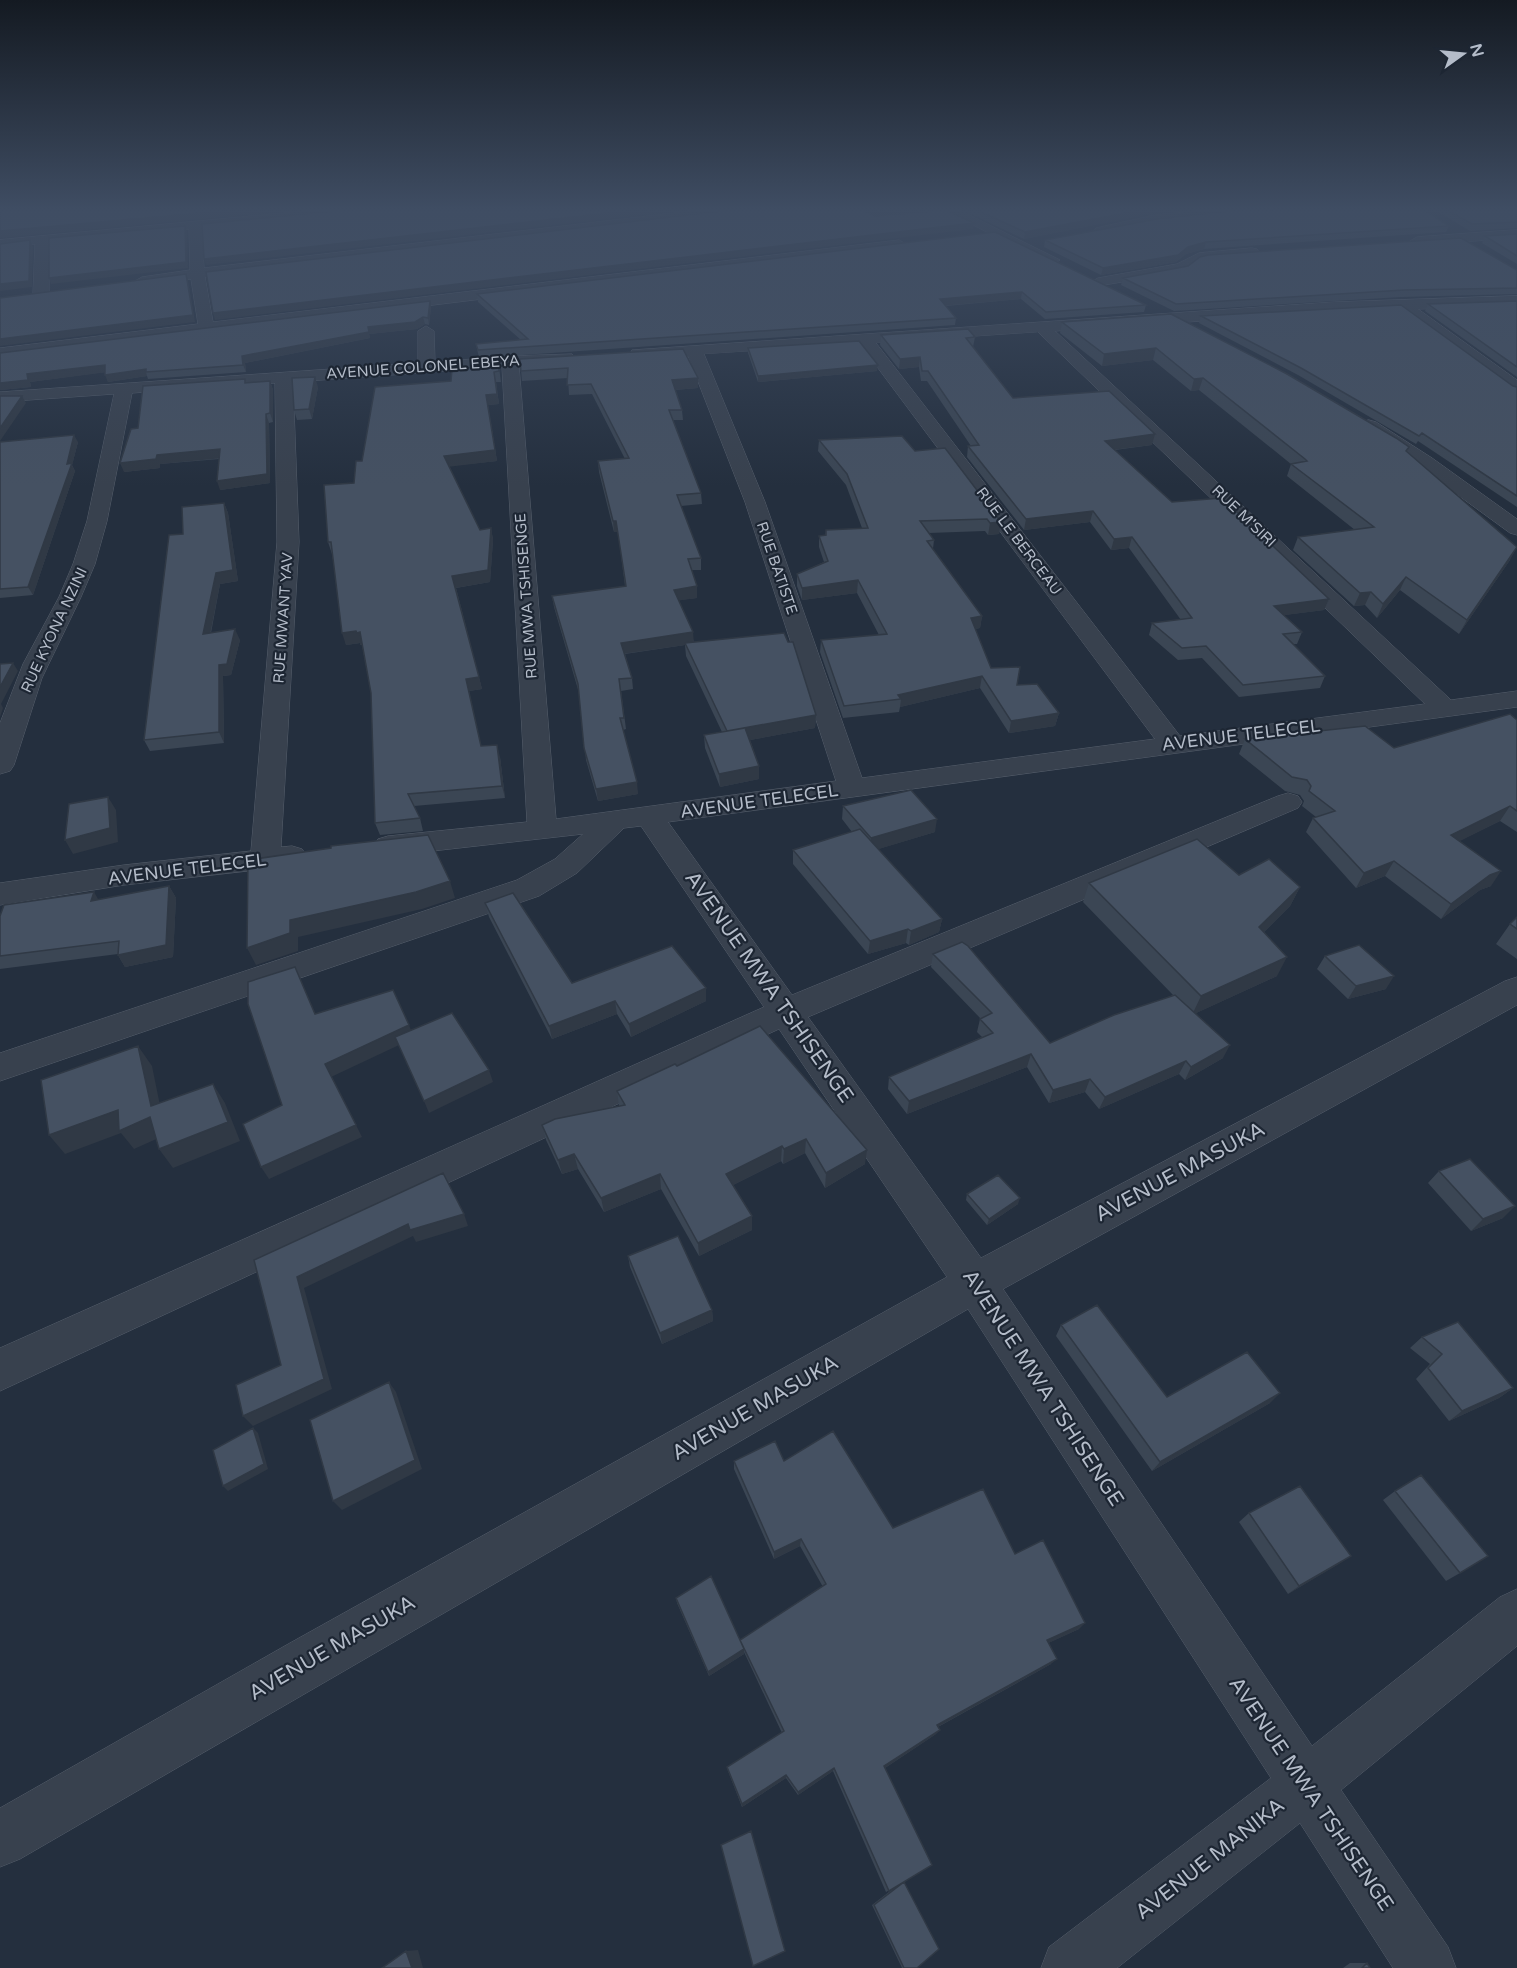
<svg xmlns="http://www.w3.org/2000/svg" width="1517" height="1968" font-family="'Varela Round',sans-serif">
<style>
.lines{fill:none;stroke-linecap:round;stroke-linejoin:round}
.minor-casing{stroke:#565f6c;stroke-width:1}
.minor{fill:#38414e;fill-rule:evenodd}
.wall{fill:#3b4654}
.shaded-wall{fill:#303945}
.building{fill:#455162;stroke:#303945;stroke-width:1.5}
.labels{text-anchor:middle;dominant-baseline:central;stroke-width:4.5;stroke-linejoin:round;paint-order:stroke}
.far-street-label{font-size:15px;fill:#b4bcc9;stroke:#1d2633}
.street-label{font-size:18px;fill:#b4bcc9;stroke:#1d2633}
.near-street-label{font-size:21px;fill:#b4bcc9;stroke:#1d2633}
</style>
<rect width="100%" height="100%" fill="#242f3e"/>
<g class="lines">
<g class="minor-casing">
<path id="minor" d="M305,211H341L335,215L202,228L204,268L691,211H727L721,215L205,277L213,322L899,240L906,244L899,248L0,358V348L198,324L191,279L142,285L135,281L142,277L190,270L189,229L49,242V293L41,298L33,293L35,244L0,248V240Z
M946,211H961L1060,260L1053,264L1048,263Z
M1196,211H1233L1227,215L1155,223L1101,235L1094,231L1096,228L1155,215Z
M1517,230V238L1417,245L1410,241L1417,237Z
M1252,248L1257,249L1259,252L1257,255L1203,261L1181,272L1098,286L1091,282L1098,278L1177,264L1199,253Z
M1517,296V306L1418,309L1517,380V393L1511,392L1399,309L1334,312L1055,331L1451,700L1517,691V707L668,822L792,995L1278,796L1288,793L1298,796L1302,802L1298,808L808,1017L981,1258L1505,981L1517,977V1005L1003,1289L1312,1746L1500,1597L1517,1589V1646L1341,1790L1448,1947L1456,1968H1393L1300,1823L1117,1968H1041L1049,1947L1271,1778L968,1309L20,1859L0,1867V1808L290,1643L947,1277L779,1029L0,1391V1348L764,1007L641,826L624,828L577,873L539,896L0,1081V1053L517,880L555,859L583,834L388,856L378,853L373,846L378,839L388,836L527,822L502,367L293,382L299,542L281,847L292,846L302,849L307,856L302,863L292,866L124,885L0,905V883L124,865L251,851L277,542L275,383L132,393L107,521L95,564L81,597L42,678L14,765L10,771L0,774V723L23,664L59,597L73,564L87,521L114,394L0,402V392L418,363V331L426,326L434,331L435,362L510,356L572,354L574,358L566,363L519,366L556,819L836,781L745,502L688,356L638,359L632,358L630,354L632,350L1334,302ZM1038,332L1425,704L1180,736L876,343ZM860,344L1155,739L862,778L765,502L704,354Z
M1369,420L1376,422L1432,458L1517,519V535L1510,533L1418,466L1362,430L1360,426L1362,422Z"/>
</g>
<use href="#minor" class="minor"/>
</g>
<path class="wall" d="M965,211H1177L1155,213L1024,239Z
M1437,211H1517V228L1470,231Z
M1449,226L1446,232L1204,249L1186,254L1176,262L1101,275L1044,247L1045,240Z
M995,232L1146,305L1144,312L1045,319L1021,299L946,306L956,318L955,325L479,358L476,344L521,340L478,302L477,294Z
M1517,234V264L1482,243L1485,236Z
M1517,270V294L1401,297L1174,311L1121,285L1123,278Z
M430,301L431,307L429,325L425,324L417,329L369,334L370,338L245,363L246,372L148,379L147,376L108,382L105,372L30,382L31,387L0,390V353Z
M1517,301V377L1425,311L1428,304Z
M1171,314L1409,447L1407,451L1510,560L1459,634L1400,590L1377,618L1365,605L1354,606L1293,550L1298,537L1355,530L1287,476L1291,464L1199,390L1191,391L1153,360L1102,366L1060,333L1062,322Z
M1201,316L1517,387V507L1418,441L1416,444L1298,375L1199,323Z
M881,335L975,337L973,347L1013,398L1152,445L1115,450L1172,502L1329,599L1324,610L1284,615L1302,632L1297,644H1293L1325,676L1320,688L1239,697L1202,658L1178,660L1149,635L1152,623L1181,620L1129,548L1111,550L1090,522L1024,530L967,457L968,446H971L927,381H921L919,367L899,369L880,345Z
M748,348L877,371L758,382L748,353Z
M520,359L698,388L675,390L682,410L683,420H673L701,493L702,504L681,506L701,558V570H691L697,586V598L679,600L694,642L816,715L815,728L750,740L759,766V779L720,787L705,748L704,735L722,732L686,656L685,645L625,654L632,678L633,689L621,691L626,729L623,730L638,794L598,801L586,760L579,693L554,607L552,596L625,586L618,532H614L599,472L598,461L625,459L592,394L569,395L568,378L522,381Z
M498,360L501,382H496L499,404L488,405L497,461L449,466L480,530L491,528L493,540L490,582L456,588L482,689L469,691L481,746L500,757L505,798L414,806L420,818L423,831L380,835L375,823L371,693L362,645H360V643L346,645L332,554L328,542L354,483L362,461L451,381L481,367Z
M245,379L246,383L270,381L273,390V422L269,423L270,483L220,490L219,459L160,464V468L124,472L138,428Z
M318,387L312,419L297,420L294,410Z
M819,440L915,451L1001,522L999,534L988,535L985,531L929,533L934,540L933,549L982,616L980,628L975,629L991,668L1059,713L1055,726L1009,733L980,688L900,707L899,712L843,718L820,652L821,640L879,635L857,593L802,600L797,586V574L824,562L819,547V536L825,535L826,530L862,528L846,485L818,451Z
M0,442H78L72,465L75,471L33,595L0,598Z
M224,503L228,513L238,581L220,584L211,633L240,640L231,675L223,676L224,743L150,751L144,740Z
M1517,720V832L1500,821L1459,841L1491,886L1480,890L1441,919L1385,876L1356,888L1306,832L1313,818L1316,817L1302,806L1304,801L1300,795L1285,791L1239,754L1245,739L1394,748Z
M843,806L935,832L878,849L942,919L939,932L909,945L906,943L868,954L793,864V850L852,832L842,819Z
M1239,875L1300,887L1290,906L1264,932L1277,976L1196,1013L1223,1058L1185,1080L1179,1074L1099,1109L1085,1092L1049,1103L1027,1067L907,1114L888,1089L889,1077L982,1037L977,1032L980,1019H981L931,967L933,954L1050,1043L1173,995L1083,902L1089,883Z
M169,886L176,898L173,957L125,967L118,955V954L0,969V916L98,900Z
M485,903L572,983L706,1001L631,1037L617,1014L552,1039L489,917Z
M1517,917V959L1496,944L1510,924Z
M1325,956L1386,989L1348,999L1317,969Z
M677,1066L865,1164L825,1188L805,1153L783,1164L781,1161L733,1185L752,1216V1230L699,1256L661,1189L604,1212L578,1169L562,1174L546,1140L542,1125L619,1106L617,1091Z
M1439,1171L1503,1218L1471,1231L1428,1183Z
M967,1194L1018,1204L987,1225L966,1200Z
M628,1256L712,1310L713,1321L662,1344L630,1267Z
M1061,1325L1167,1397L1270,1403L1152,1471L1056,1336Z
M1422,1337L1513,1388L1499,1398L1449,1421L1416,1379L1430,1364L1410,1348Z
M734,1461H784L893,1528L1015,1554L1079,1629L1048,1643L1051,1664L938,1727L936,1734L885,1768L904,1882L917,1968H902L872,1905L898,1885L886,1892L833,1771L798,1795L786,1778L742,1807L728,1771L727,1767L782,1733L744,1652V1654L709,1676L677,1603L676,1598L741,1642L740,1640L823,1587L800,1546L774,1559L734,1469Z
M1395,1491L1460,1573L1446,1581L1383,1500Z
M1249,1513L1351,1556L1288,1594L1239,1522Z
M1350,1963H1367L1370,1968H1343Z"/>
<path class="shaded-wall" d="M222,211H286L0,238V231Z
M625,211H675L206,265L204,259Z
M1136,211H1177L1155,213L1024,239L1025,232Z
M974,223L973,229L215,320L213,313Z
M185,226L187,231L188,268L51,284L49,278Z
M30,240L33,247L32,287L0,291V284Z
M1206,242L1204,249L1186,254L1176,262L1101,275L1103,268Z
M186,274L188,281L195,322L0,346V339Z
M1022,292L1021,299L940,306V299Z
M430,301L431,307L429,325L428,318Z
M423,317L425,324L417,329L369,334L370,338L245,363L246,372L243,365L242,356L368,327Z
M1156,348L1153,360L1102,366L1104,354Z
M920,357L919,367L899,369L900,359Z
M105,365L108,372L30,382L31,387L0,390V383L27,374Z
M878,365L877,371L758,382V376Z
M146,369V372L147,376L108,382L105,375Z
M494,372L499,404L488,405L497,461L447,467L444,456L486,395Z
M315,377L318,387L312,419L309,409Z
M698,378V388L673,390L672,380Z
M1203,378L1199,390L1191,391L1194,379Z
M270,381L273,390V422L270,413Z
M22,396L26,403L0,441V428Z
M266,414L269,423L270,483L220,490L217,481Z
M1155,434L1152,445L1103,451L1105,441Z
M74,435L78,442L72,465L75,471L33,595L28,587L67,464Z
M220,449L223,458L160,464V468L124,472L120,463L157,455Z
M224,503L228,513L238,581L220,584L208,645L203,634Z
M1093,511L1090,522L1024,530L1026,519Z
M613,521H616L618,532H614Z
M1001,522L999,534L988,535L990,523Z
M491,528L493,540L490,582L455,588L452,576Z
M1132,537L1129,548L1111,550L1114,539Z
M1517,547L1510,560L1459,634L1467,620Z
M1406,577L1400,590L1377,618L1383,604Z
M858,580L857,593L802,600V588Z
M697,586V598L675,601L674,590Z
M1371,592L1365,605L1354,606L1360,593Z
M1329,599L1324,610L1270,617L1274,606Z
M982,616L980,628L969,630L971,618Z
M235,629L240,640L231,675L223,676L224,743L219,732V665Z
M356,631L360,632L364,644L360,645V643L346,645L342,633Z
M693,632L694,644L685,643V645L622,654L621,643Z
M13,663L18,671L1,704L3,708L0,717V687Z
M982,676L980,688L900,707L901,699L898,695Z
M479,677L482,689L469,691L466,679Z
M1059,713L1055,726L1009,733L1011,721Z
M816,715L815,728L728,744L727,731Z
M497,745L500,757L505,798L502,786Z
M759,766V779L720,787L719,774Z
M637,782L638,794L598,801L596,789Z
M108,797L116,810L118,842L73,854L65,840Z
M1510,806L1500,821L1442,850L1451,835Z
M937,819L935,832L869,852L871,838Z
M1394,861L1385,876L1356,888L1364,873Z
M1501,871L1491,886L1480,890L1441,919L1451,904L1490,875Z
M450,881L455,898L422,909L298,937V951L256,965L247,948L290,920Z
M169,886L176,898L173,957L125,967L118,955Z
M1300,887L1290,906L1250,946L1259,927Z
M94,892L101,904L91,901Z
M942,919L939,932L909,945L911,931Z
M908,929L906,943L868,954L870,941Z
M1287,957L1277,976L1192,1015L1201,996Z
M1394,976L1386,989L1348,999L1356,986Z
M706,988V1001L631,1037L629,1024Z
M615,1001L617,1014L552,1039L549,1026Z
M409,1025L414,1038L331,1077L325,1064Z
M1230,1045L1223,1058L1185,1080L1191,1067Z
M138,1046L152,1066L164,1125L151,1106Z
M1031,1054L1027,1067L907,1114L909,1101Z
M1186,1061L1179,1074L1099,1109L1105,1097Z
M489,1070L493,1082L429,1113L424,1101Z
M1090,1079L1085,1092L1049,1103L1053,1090Z
M213,1084L225,1103L240,1141L173,1168L159,1149Z
M118,1110L150,1117L163,1136L134,1149L121,1133L65,1154L49,1135Z
M356,1125L362,1137L269,1179L261,1167Z
M806,1139L805,1153L783,1164L784,1149Z
M782,1146L781,1161L727,1188L726,1174Z
M867,1150L865,1164L825,1188L826,1173Z
M574,1154L578,1169L562,1174L558,1160Z
M660,1174L661,1189L604,1212L601,1198Z
M1020,1198L1018,1204L987,1225L989,1219Z
M1515,1206L1503,1218L1471,1231L1483,1219Z
M464,1214L468,1226L416,1242L413,1236L304,1288L332,1389L253,1426L243,1416L324,1379L297,1277L408,1224Z
M752,1216V1230L699,1256L698,1243Z
M712,1310L713,1321L662,1344L660,1333Z
M389,1382L396,1392L422,1469L342,1510L333,1501Z
M1513,1388L1499,1398L1449,1421L1462,1411Z
M1280,1393L1270,1403L1152,1471L1160,1462Z
M253,1428L258,1433L268,1469L228,1491L223,1486Z
M801,1539L800,1546L774,1559V1552Z
M1351,1556L1339,1564L1288,1594L1299,1586Z
M1085,1623L1079,1629L1042,1646L1047,1640Z
M744,1649V1654L709,1676L708,1672Z
M1057,1659L1051,1664L934,1729L937,1725Z
M940,1730L936,1734L882,1770L884,1766Z
M834,1768L833,1771L798,1795V1792Z
M786,1775V1778L742,1807V1804Z
M418,1950L423,1968H412L406,1951Z"/>
<path class="building" d="M0,211H222L0,231Z
M334,211H625L204,259L202,224Z
M721,211H864L875,216L936,211H948L974,223L213,313L206,272Z
M979,211H1136L1025,232Z
M1229,211H1426L1449,226L1206,242L1188,247L1178,255L1103,268L1045,240L1157,219Z
M1449,211H1517V222L1472,224Z
M185,226L186,262L49,278V238Z
M995,232L1146,305L1046,312L1022,292L940,299L956,318L478,350L476,344L528,339L477,294Z
M1517,234V256L1485,236Z
M1461,238L1517,270V288L1404,290L1176,304L1123,278L1188,266L1200,257L1208,255Z
M30,240L29,281L0,284V244Z
M186,274L193,315L0,339V298Z
M430,301L428,318L423,317L415,322L368,327L369,332L242,356L243,365L146,372V369L105,375V365L27,374L28,380L0,383V353Z
M1517,301V367L1428,304Z
M1401,305L1513,386L1517,387V496L1422,433L1419,436L1301,368L1201,316Z
M1171,314L1287,374L1396,438L1409,447L1406,451L1517,547L1467,620L1406,577L1383,604L1371,592L1360,593L1298,537L1374,527L1291,464L1307,461L1305,459L1203,378L1194,379L1156,348L1104,354L1062,322Z
M968,329L975,337L966,338L1013,398L1109,391L1155,434L1105,441L1172,502L1222,498L1329,599L1274,606L1302,632L1283,634L1325,676L1243,685L1206,646L1182,648L1152,623L1192,618L1132,537L1114,539L1093,511L1026,519L968,446L979,445L928,371H922L920,357L900,359L881,335Z
M859,341L878,365L758,376L748,348Z
M683,349L698,378L672,380L682,410H669L701,493L677,495L701,558L688,559L697,586L674,590L693,632L621,643L632,678L619,679L624,718H620L637,782L596,789L584,748L578,684L552,596L626,586L616,521H613L598,461L629,458L591,384L567,385L568,368L521,371L520,359Z
M498,360L499,371L494,372L497,394L486,395L495,450L444,456L480,530L491,528L488,570L452,576L479,677L466,679L481,746L497,745L502,786L408,794L420,818L375,823L371,693L360,632L357,633L356,631L342,633L331,542H328L324,485L354,483L356,461H362L375,387L451,381L452,369L481,367L480,361Z
M315,377L309,409L294,410L292,378Z
M245,379V383L270,381V413L266,414L267,474L217,481L220,449L157,455L156,459L120,463L131,429L138,428L143,386Z
M0,396H22L0,428Z
M74,435L67,464L72,463L28,587L0,589V442Z
M902,436L915,451L945,448L1001,522L990,523L987,519L920,521L934,540L927,541L982,616L971,618L991,668L1020,667L1017,685L1037,684L1059,713L1011,721L982,676L898,695L901,699L844,706L821,640L887,634L858,580L802,588L797,574L828,561L819,536L826,535V530L868,528L847,474L819,440Z
M224,503L233,570L216,573L203,634L235,629L227,664L219,665V732L144,740L169,535L183,534L182,507Z
M784,633L788,642H793L816,715L727,731L685,643Z
M13,663L0,687V664Z
M1510,714L1517,720V811L1510,806L1451,835L1501,871L1490,875L1451,904L1394,861L1364,873L1313,818L1335,811L1309,791L1311,786L1307,780L1292,777L1245,739L1365,726L1394,748Z
M745,728L759,766L719,774L704,735Z
M911,790L937,819L871,838L843,806Z
M108,797L110,828L65,840L69,804Z
M860,829L942,919L911,931L908,929L870,941L793,850Z
M428,835L450,881L416,892L290,920V933L247,948L248,860L331,848V846Z
M1197,839L1239,875L1269,859L1300,887L1259,927L1287,957L1201,996L1089,883Z
M169,886L166,945L118,955L119,941L0,956V916L4,905L94,892L91,901Z
M513,893L572,983L672,946L706,988L629,1024L615,1001L549,1026L485,903Z
M1517,917V929L1510,924Z
M962,942L968,946L1050,1043L1114,1015L1175,995L1230,1045L1191,1067L1186,1061L1105,1097L1090,1079L1053,1090L1031,1054L909,1101L889,1077L993,1033L980,1019L992,1013L933,954Z
M1359,945L1394,976L1356,986L1325,956Z
M295,967L315,1014L393,990L409,1025L325,1064L356,1125L261,1167L243,1124L282,1105L248,1004V982Z
M452,1013L489,1070L424,1101L395,1037Z
M760,1026L867,1150L826,1173L806,1139L784,1149L782,1146L726,1174L752,1216L698,1243L660,1174L601,1198L574,1154L558,1160L542,1125L555,1119L625,1105L617,1091L675,1064L677,1066Z
M138,1046L151,1106L213,1084L228,1122L159,1149L150,1117L119,1131L118,1110L49,1135L41,1080Z
M1470,1159L1515,1206L1483,1219L1439,1171Z
M443,1173L464,1214L410,1230L408,1224L297,1277L324,1379L243,1416L236,1385L281,1365L254,1260Z
M998,1175L1020,1198L989,1219L967,1194Z
M678,1236L712,1310L660,1333L628,1256Z
M1097,1305L1167,1397L1247,1352L1280,1393L1160,1462L1061,1325Z
M1458,1322L1513,1388L1462,1411L1428,1368L1442,1354L1422,1337Z
M389,1382L415,1460L333,1501L310,1420Z
M253,1428L264,1464L223,1486L213,1450Z
M833,1431L893,1528L983,1489L1015,1554L1043,1540L1085,1623L1047,1640L1057,1659L937,1725L940,1730L884,1766L932,1865L889,1891L834,1768L798,1792L786,1775L742,1804L727,1767L784,1731L740,1640L826,1584L801,1539L774,1552L734,1461L775,1441L784,1461Z
M1421,1475L1488,1556L1460,1573L1395,1491Z
M1300,1486L1351,1556L1299,1586L1249,1513Z
M711,1576L744,1649L708,1672L676,1598Z
M751,1831L785,1951L753,1966L721,1845Z
M904,1882L939,1949L917,1968H904L874,1905Z
M406,1951L412,1968H382Z
M1367,1963L1370,1968H1362Z"/>
<linearGradient id="sky" x2="0" y2="1"><stop stop-color="#141a22"/><stop offset="0.43" stop-color="#3f4d63"/><stop offset="1" stop-color="#3f4d63" stop-opacity="0"/></linearGradient>
<rect width="1517" height="486" fill="url(#sky)"/>
<g class="labels">
<g class="far-street-label">
<text transform="translate(423 367) rotate(-4)">AVENUE COLONEL EBEYA</text>
<text transform="translate(1244 516) rotate(44)">RUE M'SIRI</text>
<text transform="translate(1019 541) rotate(53)">RUE LE BERCEAU</text>
<text transform="translate(777 568) rotate(71)">RUE BATISTE</text>
<text transform="translate(526 596) rotate(-94)">RUE MWA TSHISENGE</text>
<text transform="translate(283 618) rotate(-86)">RUE MWANT YAV</text>
<text transform="translate(54 630) rotate(-65)">RUE KYONA NZINI</text>
</g>
<g class="street-label">
<text transform="translate(1241 735) rotate(-7)">AVENUE TELECEL</text>
<text transform="translate(759 801) rotate(-8)">AVENUE TELECEL</text>
<text transform="translate(187 869) rotate(-7)">AVENUE TELECEL</text>
</g>
<g class="near-street-label">
<text transform="translate(769 987) rotate(55)">AVENUE MWA TSHISENGE</text>
<text transform="translate(1180 1172) rotate(-28)">AVENUE MASUKA</text>
<text transform="translate(1043 1388) rotate(57)">AVENUE MWA TSHISENGE</text>
<text transform="translate(755 1408) rotate(-30)">AVENUE MASUKA</text>
<text transform="translate(332 1648) rotate(-30)">AVENUE MASUKA</text>
<text transform="translate(1311 1794) rotate(56)">AVENUE MWA TSHISENGE</text>
<text transform="translate(1210 1859) rotate(-38)">AVENUE MANIKA</text>
</g>
</g>
<g transform="translate(1463 54) rotate(75)" stroke="#1d2633" stroke-width="4.5" paint-order="stroke">
<path d="M0-4.5L10 22L0 15L-10 22Z" fill="#b4bcc9"/>
<text y="-9" font-size="16" font-weight="bold" text-anchor="middle" fill="#b4bcc9">N</text>
</g>
</svg>
